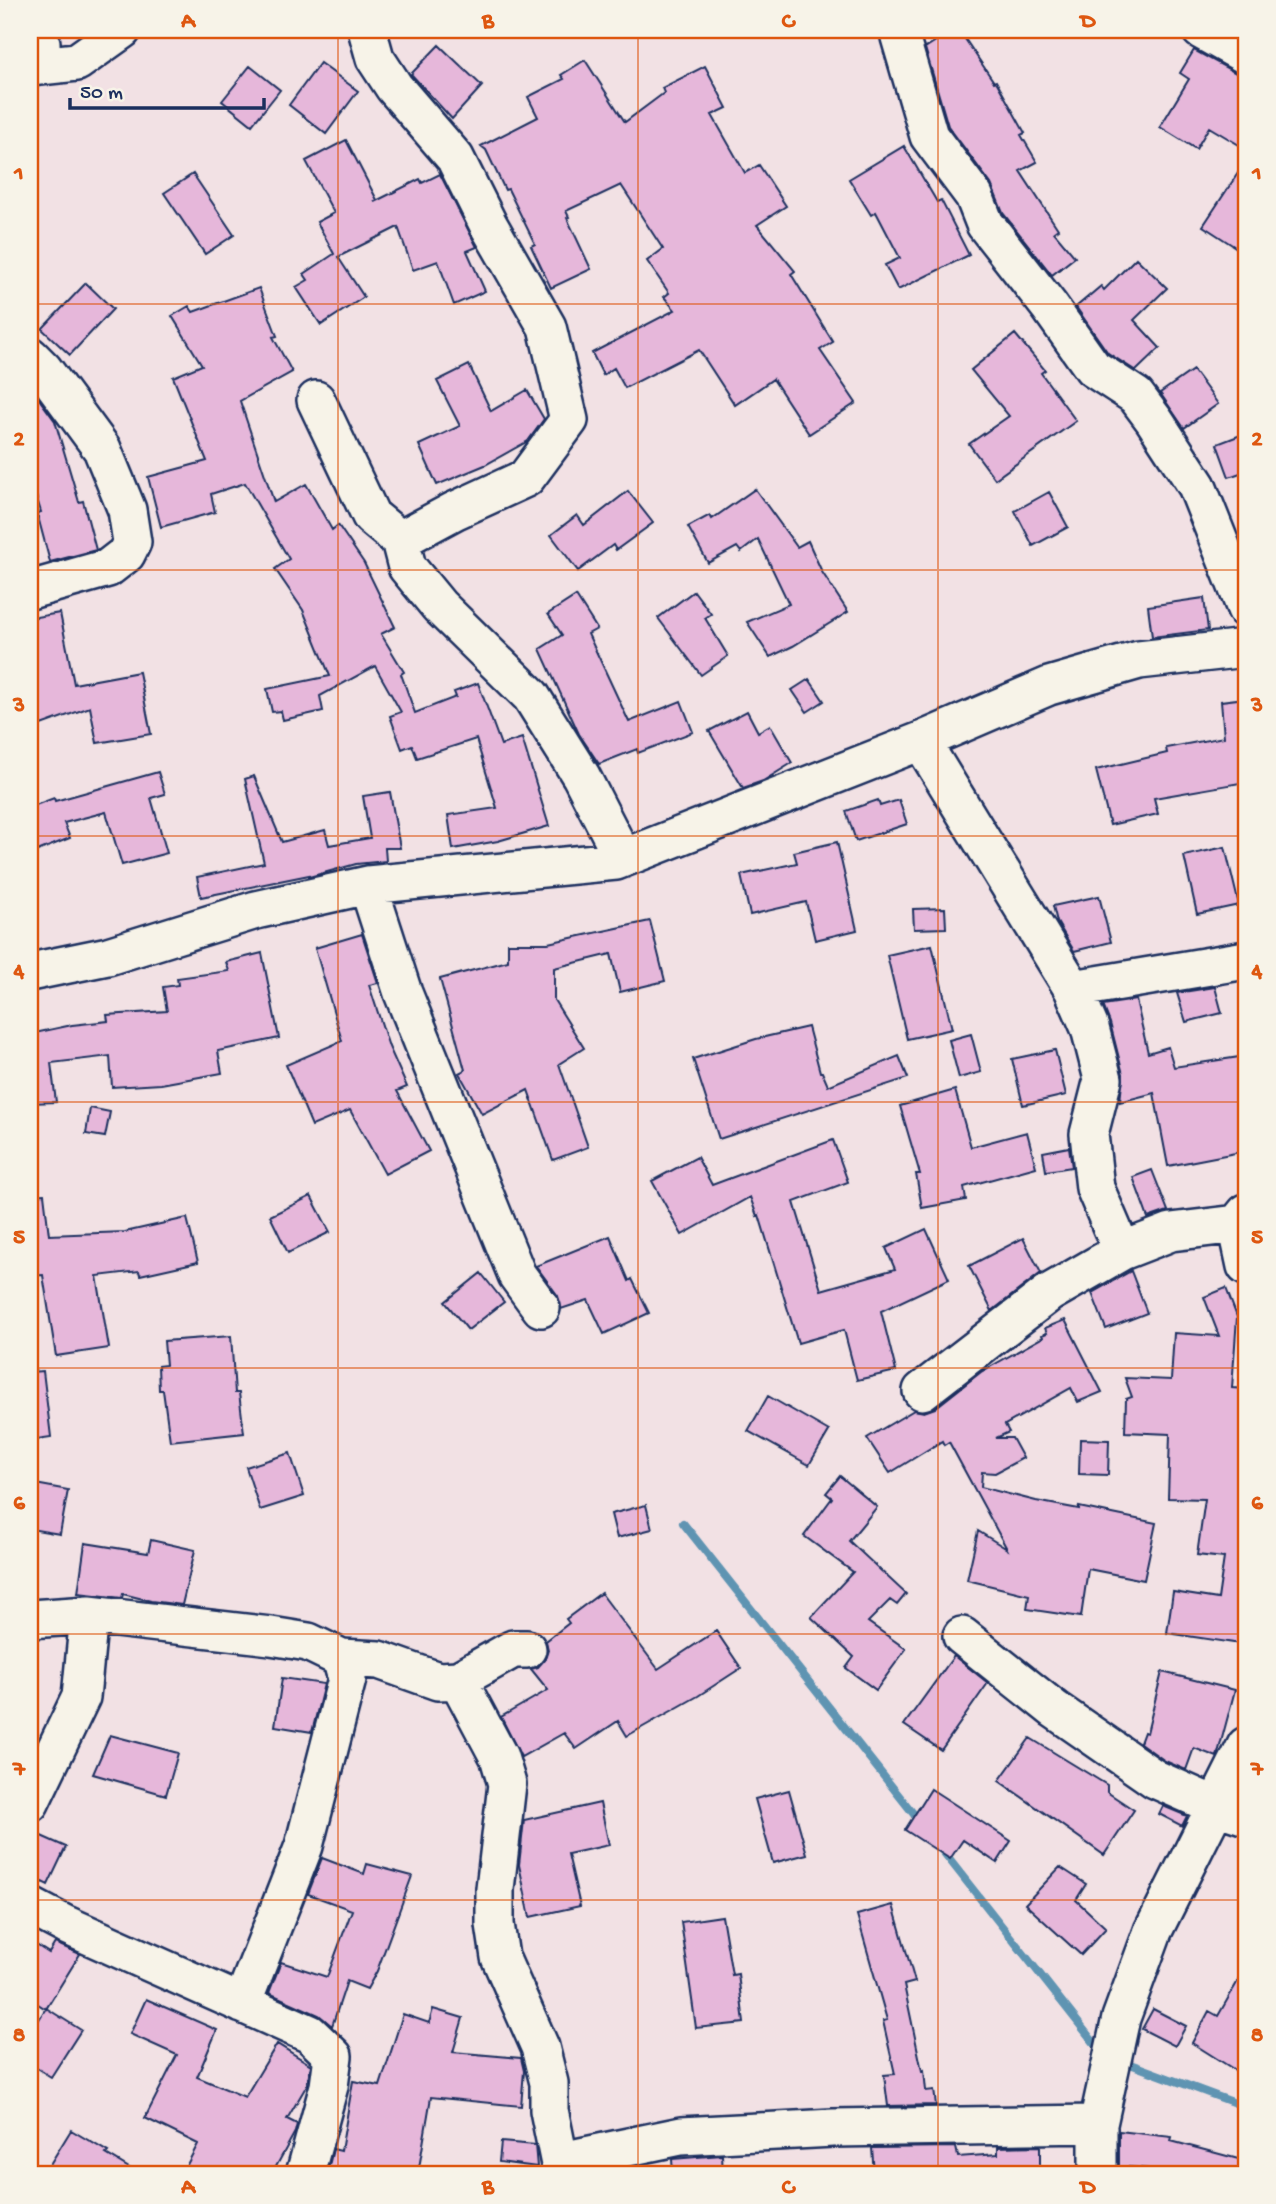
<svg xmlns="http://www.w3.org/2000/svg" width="1276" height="2204" font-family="'Gochi Hand',sans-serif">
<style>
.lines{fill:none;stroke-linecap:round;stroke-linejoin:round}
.stream{stroke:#5e94b2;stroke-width:8}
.building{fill:#e6b7da;stroke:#1b2f5e;stroke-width:2}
.minor-casing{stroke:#1b2f5e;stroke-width:42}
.minor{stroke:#f7f3e8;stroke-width:37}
.grid{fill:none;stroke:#de5710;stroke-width:2;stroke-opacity:0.55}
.neatline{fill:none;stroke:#de5710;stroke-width:2.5}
.grid-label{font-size:23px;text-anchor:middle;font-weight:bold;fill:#de5710}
</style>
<rect width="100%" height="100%" fill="#f2e1e4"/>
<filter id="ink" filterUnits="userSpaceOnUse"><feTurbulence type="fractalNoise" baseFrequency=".0143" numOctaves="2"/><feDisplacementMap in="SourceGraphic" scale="14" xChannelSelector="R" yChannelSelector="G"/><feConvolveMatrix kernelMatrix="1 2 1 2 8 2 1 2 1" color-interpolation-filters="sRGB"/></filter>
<g filter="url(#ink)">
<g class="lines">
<path class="stream" d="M683,1523L920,1822
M941,1849L1099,2049
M1122,2061L1246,2107"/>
</g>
<path class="building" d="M953,30H959L994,82L996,81L1025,133L1021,135L1037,162L1020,171L1058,229L1054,232L1075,257L1052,275L1003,213L991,184L948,126L925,48Z
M439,45L482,86L452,119L411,74Z
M1194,50L1236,73L1246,76V149L1209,127L1196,149L1160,127L1189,79L1180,73Z
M585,60L625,122L664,93L662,88L705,66L727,108L712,115L745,173L759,165L786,206L757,225L795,271L791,274L833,342L820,350L856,403L809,434L773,379L735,405L699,350L625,388L614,368L603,375L592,353L675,310L664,297L669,293L647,261L663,249L621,185L566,211L569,217L567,218L591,269L551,288L531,246L535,244L508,189L505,190L486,150L481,146L538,117L528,97L564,79L561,75Z
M320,63L358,91L326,134L289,105Z
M250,66L280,90L252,125L222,101Z
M346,140L377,200L374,202L420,179L422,183L440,174L477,247L467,251L485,291L454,305L438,261L413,270L398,227L338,257L364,297L321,325L296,287L308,280L304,274L334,254L317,222L334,213L306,161Z
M904,146L937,202L941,200L969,255L898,290L885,265L900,258L876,212L871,215L849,179Z
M1246,161V254L1203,226Z
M193,174L234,235L205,254L164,193Z
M1136,258L1167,288L1134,320L1160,348L1136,371L1108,353L1076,307L1101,286L1104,290Z
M86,283L113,309L70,355L42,329Z
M259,288L277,336L273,337L292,372L240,401L274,502L306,484L332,530L338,525L364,563L395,627L381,634L404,672L401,674L415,713L456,697L454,692L478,683L501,745L522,738L549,826L498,841L453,849L448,815L497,808L476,739L417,758L412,745L402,749L390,716L401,712L375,666L320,696L323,711L283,720L281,711L272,712L267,689L330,676L303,610L275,569L289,559L245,483L211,494L215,512L161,527L148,477L207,461L173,377L202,365L172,316L189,306L193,312Z
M1015,334L1045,370L1041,373L1076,421L995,479L969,444L1009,416L971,370Z
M469,365L491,411L527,390L544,419L528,441L485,465L437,485L419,445L460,426L437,381Z
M1193,370L1218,404L1184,428L1160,393Z
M36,395L55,421L79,502L83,501L96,550L50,562L37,513L41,512L30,476V397Z
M1246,433V471L1229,477L1217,444Z
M755,489L797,547L808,541L822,572L848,612L793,646L770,657L747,622L789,604L758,539L741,552L737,547L708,563L688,527L710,515L712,519Z
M628,491L653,523L616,550L613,545L578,571L551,535L577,515L584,525Z
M1049,492L1068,527L1033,546L1015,511Z
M694,591L711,614L705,618L728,656L701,675L658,618Z
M576,596L597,629L588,634L629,722L681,701L693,732L638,753L637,749L599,764L579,734L540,649L562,635L548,614Z
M1204,598L1208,630L1152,637L1148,606Z
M60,613L74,684L139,672L151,734L97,743L90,707L41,725L30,696V691L37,688L30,648V618Z
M809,679L824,701L807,712L792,690Z
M1246,698V782L1154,798L1158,814L1110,825L1096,770L1167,753L1166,748L1224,737L1221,701Z
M747,711L758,732L770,725L792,763L763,781L743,788L709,731Z
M158,772L165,794L151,798L167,853L122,865L106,812L64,823L70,838L30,854V807L54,798L55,801Z
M254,776L282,842L325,830L329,845L370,838L363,796L390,792L400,848H385L386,861L356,864L309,877V875L201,897L197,877L264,863L245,779Z
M878,800L880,806L899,800L907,824L856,841L846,811Z
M837,842L857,930L815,940L806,902L750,915L741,875L797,863L794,852Z
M1225,847L1239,905L1197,914L1184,856Z
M1099,896L1111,942L1074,951L1057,922L1053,906Z
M945,908L946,928L914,929L913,909Z
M650,921L665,981L620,992L611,954L554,968V1000L584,1048L559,1064L588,1147L553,1160L528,1090L482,1114L459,1073L465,1070L440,979L508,961V943H548Z
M362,934L378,983L369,985L389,1047L407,1087L397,1091L429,1151L385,1174L350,1110L312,1126L286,1065L342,1041L315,948Z
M932,945L952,1029L907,1039L887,955Z
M262,953L279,1038L218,1051L222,1073L161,1084L112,1087L110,1056L51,1063L56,1102L30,1103V1034L72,1025L108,1021L107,1015L167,1011L163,987L178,985L177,978L229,971L226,962Z
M1215,987L1222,1013L1186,1022L1177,993Z
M1136,1000L1148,1053L1168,1047L1174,1067L1246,1056V1151L1168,1166L1154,1093L1120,1102L1123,1074L1110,1023L1103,1005Z
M808,1027L820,1072H822L828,1086L899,1056L908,1078L719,1139L693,1059L756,1039Z
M971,1034L981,1072L959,1078L949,1040Z
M1055,1050L1066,1095L1023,1105L1012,1059Z
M955,1090L971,1147L1027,1132L1036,1167L964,1187L966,1200L922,1208L916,1174H920L900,1106Z
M90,1108L110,1112L105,1137L86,1134Z
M833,1140L848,1182L794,1202L821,1290L895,1269L886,1248L926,1229L949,1279L881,1311L896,1371L857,1380L844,1330L798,1343L759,1215L757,1216L750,1197L682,1235L652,1181L697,1157L712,1185Z
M1069,1147L1072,1167L1046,1171L1043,1152Z
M1152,1170L1168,1211L1148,1218L1133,1177Z
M44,1194L49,1235L125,1232L187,1218L198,1262L140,1275L139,1271L97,1276L109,1348L56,1356L43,1275L30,1276V1195Z
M311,1196L330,1232L288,1253L270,1216Z
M610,1236L629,1281L632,1279L649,1313L604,1334L588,1300L561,1309L558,1296L536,1266Z
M1023,1238L1041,1273L992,1311L969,1266Z
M1131,1271L1147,1313L1106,1329L1092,1293Z
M481,1273L504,1302L468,1330L445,1302Z
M1226,1288L1237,1317L1232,1388L1246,1389V1607L1241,1644L1167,1633L1173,1592L1218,1599L1224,1558L1197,1555L1205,1499L1168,1498L1170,1434L1125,1432L1126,1399L1132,1397L1125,1378L1171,1380L1174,1333L1219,1336L1204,1297Z
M1065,1320L1102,1392L1078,1402L1071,1388L1005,1425L1009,1432L996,1438H1012L1023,1458L995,1473L982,1472L981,1487L1036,1501L1079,1509V1507L1156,1523L1144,1580L1088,1569L1081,1617L1027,1609L1029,1595L967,1580L978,1531L1007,1549L949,1442L944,1445L942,1441L890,1473L867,1438L914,1410L924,1412L935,1408L981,1372L1043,1337L1042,1335L1047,1333L1045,1328Z
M231,1336L235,1393H239L244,1433L170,1441L163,1390H159L158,1366L166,1365L164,1341Z
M43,1371L51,1437L30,1440V1372Z
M768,1396L829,1431L809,1465L748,1431Z
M1080,1439L1109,1440L1108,1475L1079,1474Z
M290,1453L304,1496L260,1510L246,1467Z
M840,1476L877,1507L849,1541L906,1594L897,1605L890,1600L868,1622L906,1649L876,1690L846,1668L854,1657L811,1617L853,1572L804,1536L832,1498L826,1493Z
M30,1483L68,1490L60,1534L30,1529Z
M646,1505L652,1529L617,1538L611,1514Z
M151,1540L195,1550L182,1605L151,1601L123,1594L122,1598L78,1593L85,1543L148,1553Z
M601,1593L658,1669L716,1631L741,1668L698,1696L627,1736L618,1721L576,1749L564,1733L521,1757L501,1717L548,1690L531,1669L538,1667L545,1659L548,1650L546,1641L569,1623L566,1619Z
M954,1656L988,1683L941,1750L904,1725Z
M1162,1672L1235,1690L1217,1757L1194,1748L1186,1770L1165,1761L1140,1743L1144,1732L1147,1733Z
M282,1678L324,1684L312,1732L275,1726Z
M110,1735L178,1753L166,1795L93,1774Z
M1030,1738L1107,1785V1792L1134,1810L1104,1855L999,1781Z
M931,1789L1011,1841L997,1863L963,1840L950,1859L905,1830Z
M789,1790L807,1854L773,1863L755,1799Z
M600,1803L609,1845L568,1854L580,1906L530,1917L519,1865L524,1820Z
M1163,1806L1187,1816L1182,1826L1159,1814Z
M30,1831L66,1847L48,1885L30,1876Z
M322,1858L364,1874L367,1864L412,1876L377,1971L367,1989L347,1981L332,2026L319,2015L269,1993L281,1962L327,1977L352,1910L308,1894Z
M1060,1867L1086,1884L1076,1900L1106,1928L1081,1955L1025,1904Z
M893,1905L915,1982L904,1985L922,2071L924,2070L926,2091L934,2090L936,2105L888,2106L884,2075L895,2074L883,2021L887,2020L857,1915Z
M722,1916L732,1975L738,1974L744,2023L696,2028L681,1922Z
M30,1941L49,1953L55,1943L80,1954L46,2009L30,1999Z
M1246,1967V2077L1192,2043L1209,2011L1218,2016Z
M146,1999L217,2030L197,2077L245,2097L277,2044L311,2065L307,2085L287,2119L297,2124L295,2132L272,2174H182L198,2144L145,2118L177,2055L130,2034Z
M46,2008L81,2030L51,2077L30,2064V2034Z
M433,2009L463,2018L453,2052L521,2058L524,2071L521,2106L431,2097L418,2174H327L333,2149L341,2151L353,2081L380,2086L403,2014L429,2023Z
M1153,2009L1186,2026L1175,2046L1142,2029Z
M71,2130L108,2152L106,2154L139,2174H44Z
M1119,2131L1172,2137L1171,2141L1246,2161V2174H1202L1129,2167L1128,2174H1119Z
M501,2142L535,2145L537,2167L499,2162Z
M1040,2146V2174H874L872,2148L956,2147L958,2157L998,2154V2147Z
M722,2155L723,2174H673L672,2159Z"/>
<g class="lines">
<g class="minor-casing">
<path id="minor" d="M36,30L41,43V66
M369,30L368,33L375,58L394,87L455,158L488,224L547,327L569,420L526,478L454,511L400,540
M1201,30L1246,55
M900,37L929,136L974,196L985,224L1049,306L1093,368L1136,396L1154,420L1197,486L1246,609
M30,67L77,62L122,30
M30,356L43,369L102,449L127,510L132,542L126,554L108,568L30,590
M316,400L371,516L400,540L407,567L439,606L531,696L581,776L619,850L616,861
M921,741L1073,989L1090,1028L1103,1079L1089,1134L1095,1188L1122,1251
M368,885L403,993L517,1275L541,1308
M30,972L108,956L256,910L368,885L616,861L921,741L1049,686L1139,660L1246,648
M1073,989L1246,960
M1237,1224L1246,1266
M922,1391L1049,1293L1122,1251L1171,1232L1237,1224L1246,1213
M30,1619L89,1615L271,1636L308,1642L341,1658L379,1660L438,1681L458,1680L513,1649H527
M962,1636L1054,1709L1155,1779L1216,1806L1246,1816
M458,1680L499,1757L507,1784L495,1889V1924L500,1957L540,2047L549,2083V2110L562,2174
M30,1803L81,1697L89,1615
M30,1906L66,1925L310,2034L333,2056L329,2086L305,2174
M242,2004L304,1846L347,1679L341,1658
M561,2161L681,2136L833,2128L1098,2124
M1098,2174V2124L1121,2018L1153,1931L1246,1746"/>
</g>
<use href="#minor" class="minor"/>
</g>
</g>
<path class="grid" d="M338,30V2174M638,30V2174M938,30V2174M30,304H1246M30,570H1246M30,836H1246M30,1102H1246M30,1368H1246M30,1634H1246M30,1900H1246"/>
<rect width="1276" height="2204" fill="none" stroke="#f7f3e8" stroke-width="77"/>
<path d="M70 98v10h194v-10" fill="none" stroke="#1b2f5e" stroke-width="3.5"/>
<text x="80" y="98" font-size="21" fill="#1b2f5e" stroke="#f7f3e8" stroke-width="5" paint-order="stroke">50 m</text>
<rect x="38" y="38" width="1200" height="2128" class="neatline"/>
<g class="grid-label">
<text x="188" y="27">A</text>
<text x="488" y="27">B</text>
<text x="788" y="27">C</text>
<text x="1088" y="27">D</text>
<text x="19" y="179">1</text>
<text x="1257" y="179">1</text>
<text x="19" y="445">2</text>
<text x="1257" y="445">2</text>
<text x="19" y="711">3</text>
<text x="1257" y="711">3</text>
<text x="19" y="977">4</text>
<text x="1257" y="977">4</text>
<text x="19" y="1243">5</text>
<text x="1257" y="1243">5</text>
<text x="19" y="1509">6</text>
<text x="1257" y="1509">6</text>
<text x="19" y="1775">7</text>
<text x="1257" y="1775">7</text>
<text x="19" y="2041">8</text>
<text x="1257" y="2041">8</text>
<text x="188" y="2193">A</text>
<text x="488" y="2193">B</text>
<text x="788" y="2193">C</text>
<text x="1088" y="2193">D</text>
</g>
</svg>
